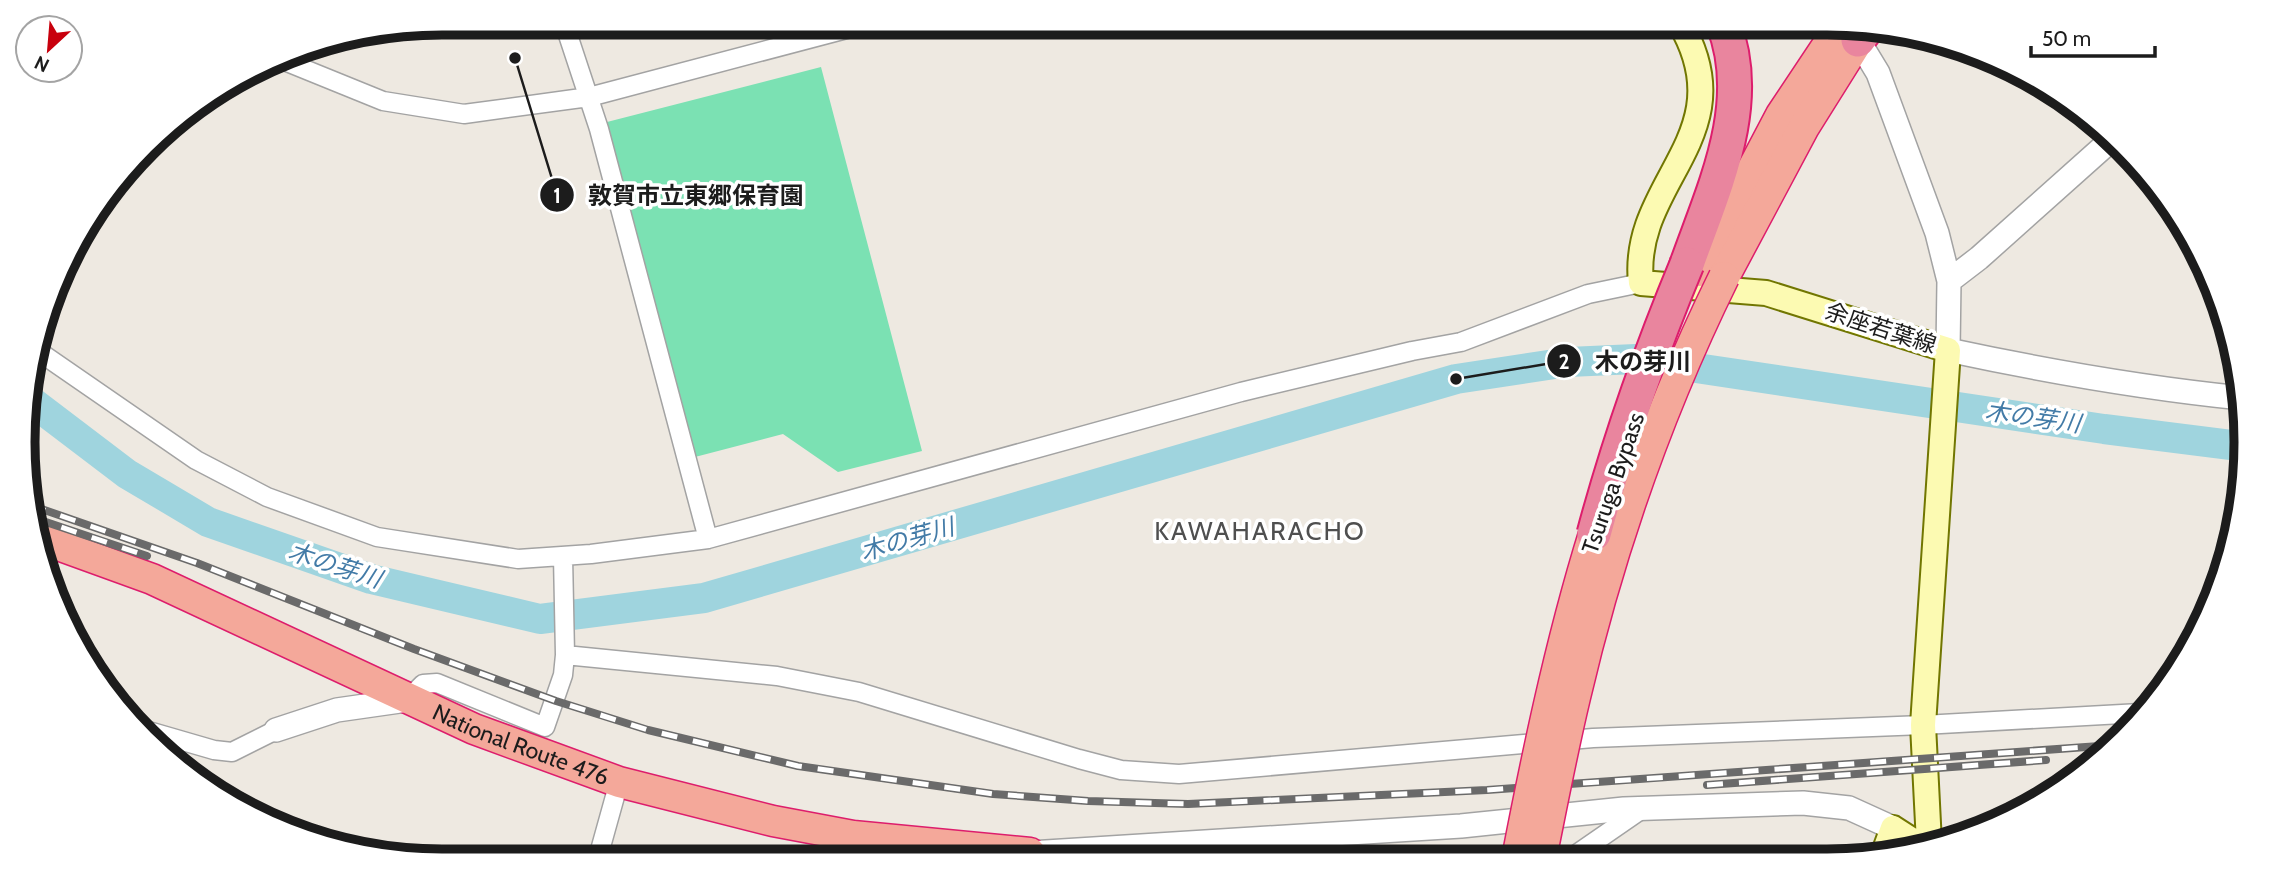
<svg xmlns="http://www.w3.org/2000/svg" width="2269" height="884" font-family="Cabin,'Noto Sans JP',sans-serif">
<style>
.pitch{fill:#7be1b3}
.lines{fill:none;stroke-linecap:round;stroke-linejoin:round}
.river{stroke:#9fd4de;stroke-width:30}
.minor-casing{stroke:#a3a3a3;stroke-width:21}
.tertiary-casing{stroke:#a3a3a3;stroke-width:26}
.secondary-casing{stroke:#717601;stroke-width:28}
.trunk-casing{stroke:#dd1d6c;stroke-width:33}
.motorway-casing{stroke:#dd1d6c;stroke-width:37}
.minor{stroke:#fff;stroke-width:18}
.tertiary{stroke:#fff;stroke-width:23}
.secondary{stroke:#fcfab2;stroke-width:24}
.trunk{stroke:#f4a89a;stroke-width:30}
.motorway{stroke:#e9859e;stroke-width:33}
.rail-casing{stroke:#6a6a6a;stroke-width:8}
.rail{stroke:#fff;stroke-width:5;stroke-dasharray:16;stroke-linecap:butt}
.trunk-bridge-casing{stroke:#dd1d6c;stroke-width:33;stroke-linecap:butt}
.motorway-bridge-casing{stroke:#dd1d6c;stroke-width:37;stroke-linecap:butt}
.trunk-bridge{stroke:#f4a89a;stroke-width:30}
.motorway-bridge{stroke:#e9859e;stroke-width:33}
.labels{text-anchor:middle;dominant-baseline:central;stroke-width:7;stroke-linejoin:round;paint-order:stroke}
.street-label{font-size:23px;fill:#1c1c1c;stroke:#fff}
.water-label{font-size:24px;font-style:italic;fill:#437ba7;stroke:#fff}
.quarter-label{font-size:26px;letter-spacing:2px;fill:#4f4f4f;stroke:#fff}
.rim{fill:none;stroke:#1c1c1c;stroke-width:9}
.leader{fill:none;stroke:#1c1c1c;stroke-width:2.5}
.callout-dot{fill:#1c1c1c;stroke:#fff;stroke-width:2.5}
.mark-label{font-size:21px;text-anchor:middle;font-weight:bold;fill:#fff}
.callout-label{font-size:24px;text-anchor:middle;font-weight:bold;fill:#1c1c1c;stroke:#fff;stroke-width:7;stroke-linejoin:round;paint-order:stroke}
</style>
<rect width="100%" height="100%" fill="#eee9e1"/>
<path class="pitch" d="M821,67L922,451L838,472L783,434L695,457L607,122Z"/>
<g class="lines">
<path class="river" d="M27,398L127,474L208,522L371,579L540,619L704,598L1456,379L1568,362L1636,359L2104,429L2239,446"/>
<g class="minor-casing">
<path id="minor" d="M564,23L599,129L708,539
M282,60L383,101L464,114L589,97L869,23
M38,351L196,460L267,497L377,537L518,559L591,554L708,539L1241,392L1412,351L1461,342L1588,294L1641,283
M565,655L777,676L859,692L1079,759L1121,770L1179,774L1593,738L1923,725L2140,713
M407,700L423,684L437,683L545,727L563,675L565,655L563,556
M145,730L214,750L232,752L276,730
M1571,858L1642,809
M597,861L619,782"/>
</g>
<g class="tertiary-casing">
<path id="tertiary" d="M1858,40L1878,73L1937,233L1949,281L1948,350C2046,371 2143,388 2242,398
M1949,281L1979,258L2110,141
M276,730L337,710L407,700
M1030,853L1461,826L1624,809L1803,803L1849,808L1893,828"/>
</g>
<g class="secondary-casing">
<path id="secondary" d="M1680,23C1746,136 1630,181 1641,283L1766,293L1948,350L1923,725L1929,843
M1882,858L1893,828L1921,846"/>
</g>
<g class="trunk-casing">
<g id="trunk">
<path d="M1699,271L1781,115L1841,25"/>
<path d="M1724,277L1804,127L1866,28"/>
<path id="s1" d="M36,537L152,579L474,729L619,782L773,821L853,836L1030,853L1032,860"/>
</g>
</g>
<g class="motorway-casing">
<path id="motorway" d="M1858,40L1867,28
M1687,264C1714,188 1755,103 1723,23"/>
</g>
<use href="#minor" class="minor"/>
<use href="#tertiary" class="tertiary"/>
<use href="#secondary" class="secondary"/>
<use href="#trunk" class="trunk"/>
<use href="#motorway" class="motorway"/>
<g class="rail-casing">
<path id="rail" d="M30,505L197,563L414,649L556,701L648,730L798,766L993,794L1088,801L1188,804L1487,790L2114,745
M31,517L147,556
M1707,785L2046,760"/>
</g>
<use href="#rail" class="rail"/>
<g class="trunk-bridge-casing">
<path id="trunk-bridge" d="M1541,858C1552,804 1562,751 1575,697C1609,551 1658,411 1724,277
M1517,859C1539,745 1565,622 1601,512"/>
</g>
<g class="motorway-bridge-casing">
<path id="motorway-bridge" d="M1594,534C1619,441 1650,353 1687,264"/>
</g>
<use href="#trunk-bridge" class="trunk-bridge"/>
<use href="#motorway-bridge" class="motorway-bridge"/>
</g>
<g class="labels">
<g class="street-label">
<text transform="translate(1881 328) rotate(18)">余座若葉線</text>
<text transform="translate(1613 483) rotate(-71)">Tsuruga Bypass</text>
<text stroke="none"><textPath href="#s1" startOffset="528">National Route 476</textPath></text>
</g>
<g class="water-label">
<text transform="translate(2033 417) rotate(8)">木の芽川</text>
<text transform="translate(907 539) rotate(-16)">木の芽川</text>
<text transform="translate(335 565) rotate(18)">木の芽川</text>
</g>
<g class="quarter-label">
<text x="1260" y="531">KAWAHARACHO</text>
</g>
</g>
<path d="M0 0H2269V884H0ZM442 35H1827A407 407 0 0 1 2234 442V442A407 407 0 0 1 1827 849H442A407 407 0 0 1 35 442V442A407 407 0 0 1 442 35Z" fill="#fff" fill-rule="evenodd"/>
<path class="rim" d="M442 35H1827A407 407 0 0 1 2234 442V442A407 407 0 0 1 1827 849H442A407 407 0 0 1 35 442V442A407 407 0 0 1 442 35Z"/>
<path class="leader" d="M515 58L557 195M1456 379L1564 361"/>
<g class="callout-dot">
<circle cx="515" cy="58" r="7"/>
<circle cx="1456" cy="379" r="7"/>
<circle cx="557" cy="195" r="18"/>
<circle cx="1564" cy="361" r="18"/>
</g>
<g class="mark-label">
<text x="557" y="203">1</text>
<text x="1564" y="369">2</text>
</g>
<g class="callout-label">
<text x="696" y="204">敦賀市立東郷保育園</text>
<text x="1643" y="370">木の芽川</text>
</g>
<g transform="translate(49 49) rotate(206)"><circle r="33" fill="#ffffff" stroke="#a4a4a4" stroke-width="2"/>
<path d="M0-5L12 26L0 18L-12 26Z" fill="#c8000d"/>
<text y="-10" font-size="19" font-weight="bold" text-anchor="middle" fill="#1c1c1c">N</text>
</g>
<path d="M2031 46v10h124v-10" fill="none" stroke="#1c1c1c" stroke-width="3.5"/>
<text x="2042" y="46" font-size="21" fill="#1c1c1c" stroke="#ffffff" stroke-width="5" paint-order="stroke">50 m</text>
</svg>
